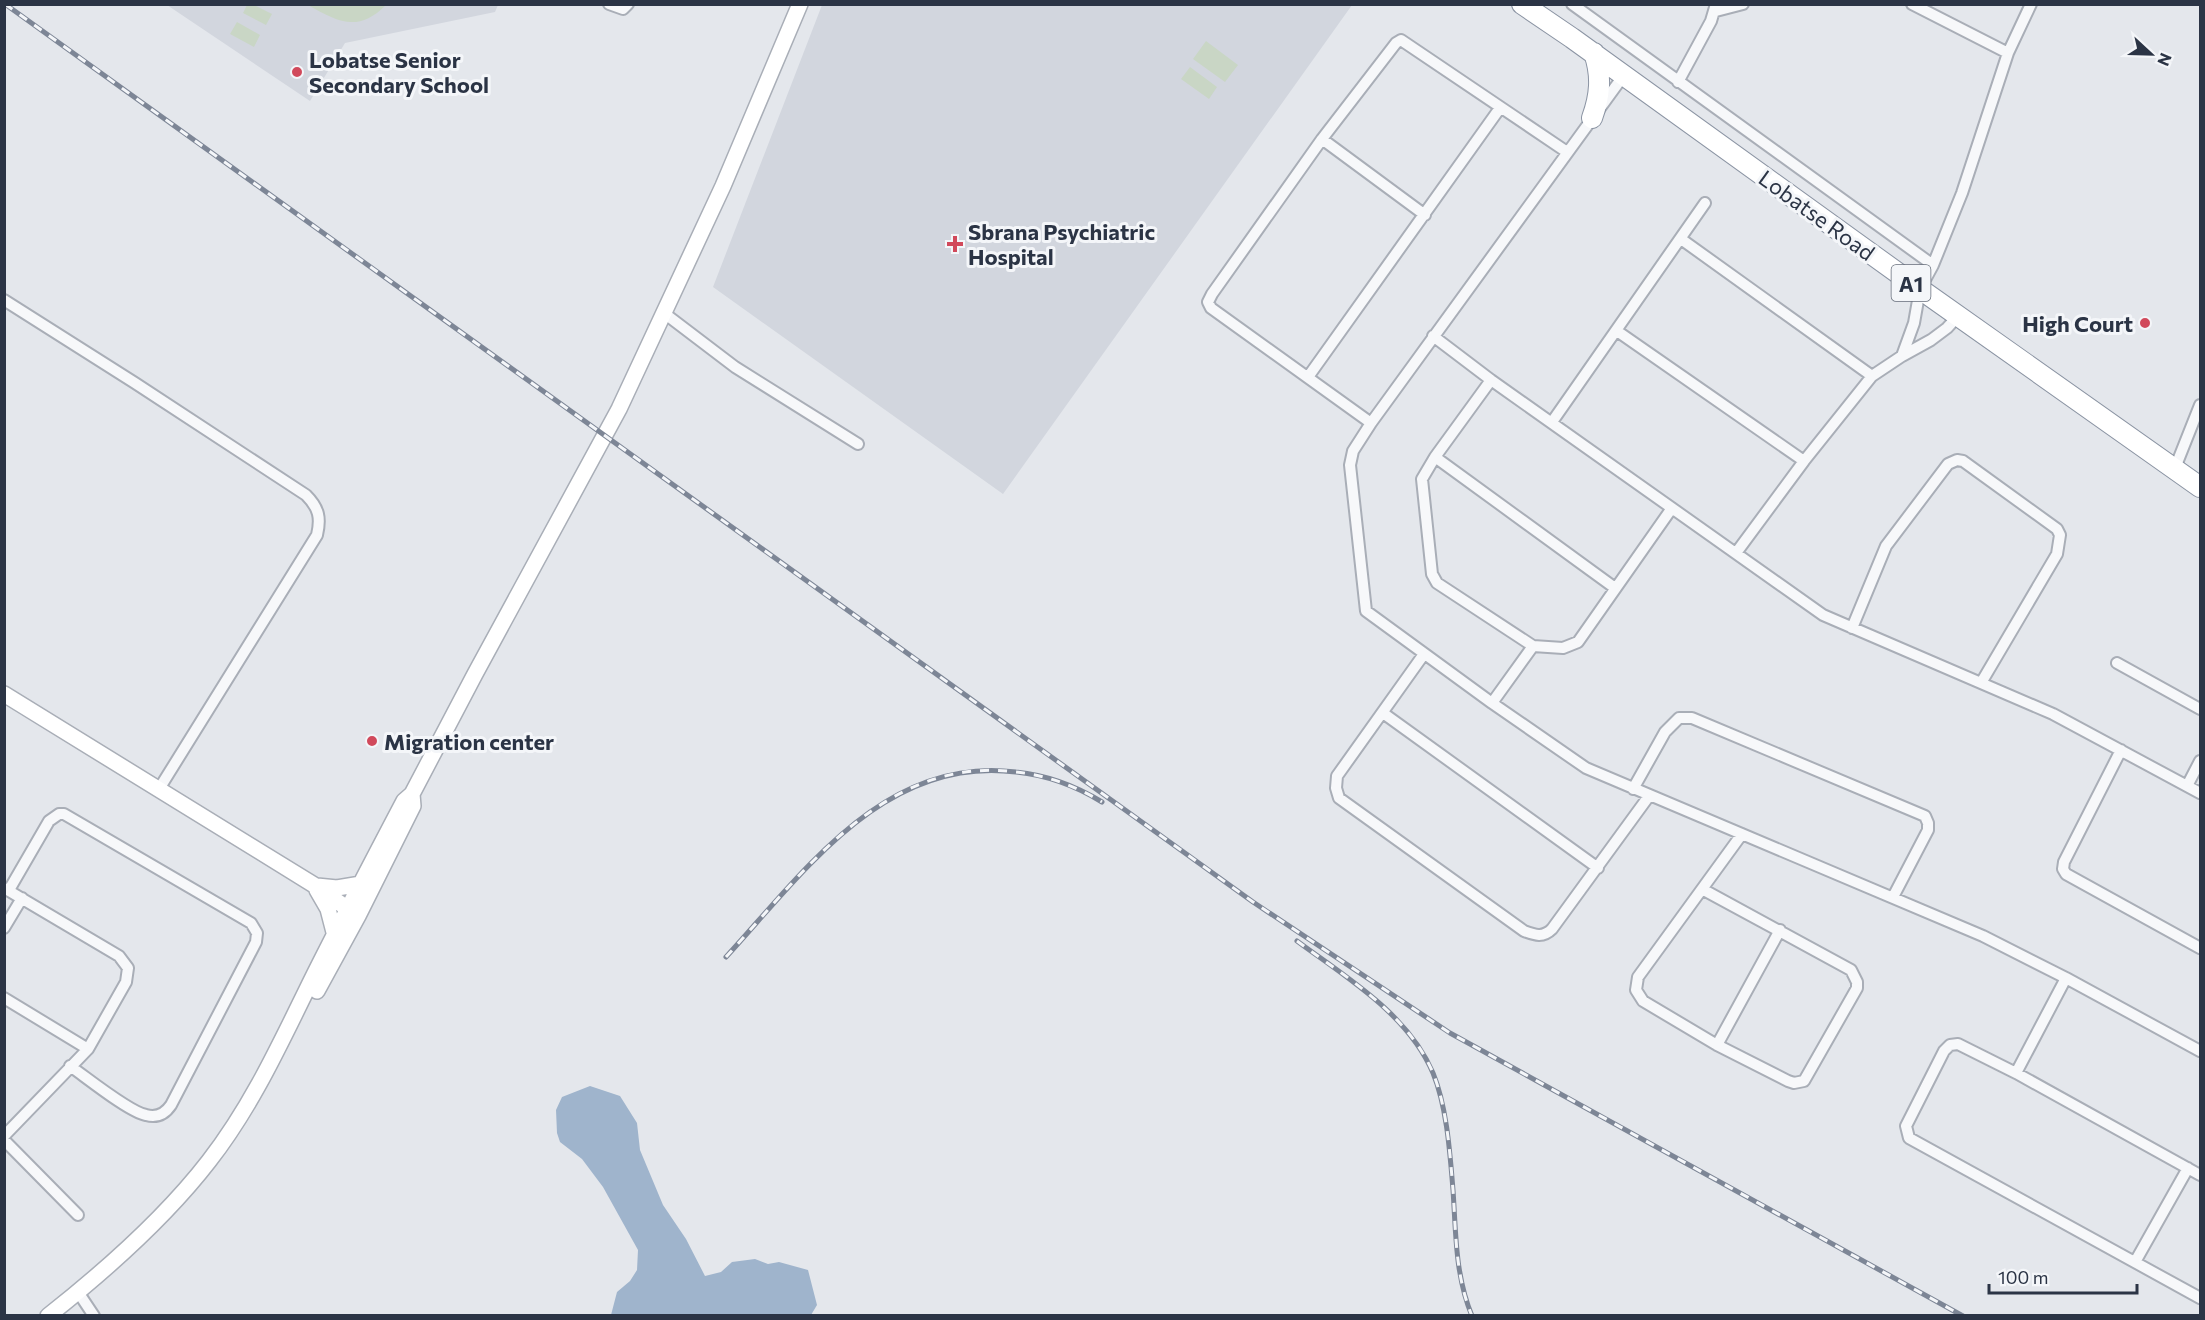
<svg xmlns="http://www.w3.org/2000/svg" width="2205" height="1320" font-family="Commissioner,sans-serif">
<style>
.built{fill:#d2d6de}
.green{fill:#c9d6c5}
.water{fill:#9fb4cc}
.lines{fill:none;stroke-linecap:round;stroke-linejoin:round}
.street-casing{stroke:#a9aeb7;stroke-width:14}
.secondary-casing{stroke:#a9aeb7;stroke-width:18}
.highway-casing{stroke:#8b94a3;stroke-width:22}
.street{stroke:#f7f8fa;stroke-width:10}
.secondary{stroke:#fff;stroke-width:15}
.highway{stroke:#fff;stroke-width:20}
.rail-casing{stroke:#7d8696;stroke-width:5}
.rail{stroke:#f4f6f9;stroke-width:3;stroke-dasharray:9;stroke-linecap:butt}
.poi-dot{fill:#d1495b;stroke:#f4f6f9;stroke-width:2}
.labels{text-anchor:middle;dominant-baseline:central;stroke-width:6;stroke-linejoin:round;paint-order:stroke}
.shield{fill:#f4f6f9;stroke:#676e7b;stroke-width:1.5}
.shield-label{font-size:21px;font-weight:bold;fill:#2b3445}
.poi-label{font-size:22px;font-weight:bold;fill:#2b3445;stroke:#f4f6f9;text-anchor:start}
.street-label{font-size:22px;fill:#2b3445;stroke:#f4f6f9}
</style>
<rect width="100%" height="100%" fill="#e4e7ec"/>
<path class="built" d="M167,5h331l-3,7 -150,31 -35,58z
M822,5h530l-349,489 -290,-207z"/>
<path class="green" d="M252,4l20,10 -6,11 -23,-12 4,-8z
M308,5h78c-28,28 -48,17 -78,0z
M237,22l23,13 -6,12 -24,-13z
M1206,41l32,24 -13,17 -32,-23z
M1190,67l27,20 -8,12 -28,-20z"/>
<path class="water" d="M590,1086l30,10 17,27 3,27 23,55 23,34 19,37 16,-4 11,-10 23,-3 13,5 11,-2 29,8 9,35 -6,10h-200l6,-23 13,-11 7,-11 1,-20 -35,-63 -21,-28 -22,-17 -3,-9 -1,-23 6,-13z"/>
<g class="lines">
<g class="street-casing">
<path id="street" d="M609,4l14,5 5,-5
M1572,4l361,261
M1912,4l96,49
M1716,11l27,-7
M1624,75l-253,348 -18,28 -3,14 16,146 126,92 94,65 397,168 83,42 134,73
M1678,82l33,-61 5,-17
M1322,139l103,76
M1681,239l191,137
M4,300l131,83 171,112c13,13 15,23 11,40l-158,254
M664,313l71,54 123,77
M1617,331l187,130
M1433,336l58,44 332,235 230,99 147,79
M1902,356l12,-33 6,-34 13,-24 29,-72 46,-140 23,-49
M1308,377l192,-269
M1491,380l-56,77 -13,22 10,95 5,9 96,63 30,2 15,-6 94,-134
M1552,422l153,-219
M1371,423l-160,-115 -3,-6 4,-8 110,-155 74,-96 5,-3 166,112
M1435,457l180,131
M2175,468l25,-63
M1736,553l68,-92 68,-85 30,-20 29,-16 16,-12 11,-12
M1852,628l34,-82 62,-82 9,-4 6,1 94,68 3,6 -3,19 -76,129
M1424,654l-87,122 -1,12 3,10 185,133c11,4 19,7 28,-2l97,-133
M2117,663l83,46
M1492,703l41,-57
M1383,713l215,155
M2121,750l-57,112 -1,7 3,5 134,74
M2187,786l13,-25
M1633,789l32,-57 14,-14h13l233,98 3,7v7l-35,67
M4,888l115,68 9,12 -2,14 -38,67 -84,87
M1702,889l149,81 6,12v6l-53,93 -10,2 -6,-2 -71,-36 -74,-44 -7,-11 2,-13 104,-143
M9,890l40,-69 10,-7h5l187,109 6,10 -1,9 -85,163c-6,9 -14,13 -25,10 -17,-3 -60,-38 -76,-49
M4,928l18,-30
M4,998l84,51
M1717,1045l63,-115
M2016,1073l50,-95
M4,1140l74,75
M2200,1175l-184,-102 -58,-29 -8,1 -6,6 -38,75 3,12 291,160
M2135,1262l53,-94
M78,1292l16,24"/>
</g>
<g class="secondary-casing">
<path id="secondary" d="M4,694l310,191 44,31
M317,886l20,2 24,-4
M317,890l11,19 7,27
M317,991l41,-75 55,-110 -1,-12
M48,1316c57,-45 117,-98 161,-155 43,-55 72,-119 103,-182 30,-60 61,-119 92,-178l8,-7 63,-120 144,-265 104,-223 77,-182"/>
</g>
<g class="highway-casing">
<path id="highway" d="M1522,4l50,34 348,251 280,198
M1592,118c8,-22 10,-42 2,-65"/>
</g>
<use href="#street" class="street"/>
<use href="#secondary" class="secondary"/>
<use href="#highway" class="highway"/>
<g class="rail-casing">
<path id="rail" d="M5,4l1248,898 197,131 513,283
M1297,941c50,37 111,73 136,132 14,34 17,81 20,117 3,43 2,85 19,126
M726,957c78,-85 159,-202 290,-185 30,3 60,14 86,30"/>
</g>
<use href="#rail" class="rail"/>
</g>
<g class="poi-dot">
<circle cx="297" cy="72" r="6"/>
<path d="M952 235h6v6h6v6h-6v6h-6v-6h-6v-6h6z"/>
<circle cx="2145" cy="323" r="6"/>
<circle cx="372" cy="741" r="6"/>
</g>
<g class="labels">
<rect class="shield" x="1891.5" y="265" width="39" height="36" rx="4.5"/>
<g class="shield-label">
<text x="1911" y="283">A1</text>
</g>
<g class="poi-label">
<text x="309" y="59">Lobatse Senior<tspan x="309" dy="25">Secondary School</tspan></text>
<text x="968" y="231">Sbrana Psychiatric<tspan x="968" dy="25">Hospital</tspan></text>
<text x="2133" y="323" text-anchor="end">High Court</text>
<text x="384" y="741">Migration center</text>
</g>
<g class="street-label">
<text transform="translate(1817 215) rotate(36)">Lobatse Road</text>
</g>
</g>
<rect width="2205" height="1320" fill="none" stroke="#2b3445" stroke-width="12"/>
<g transform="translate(2151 54) rotate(112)" stroke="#f4f6f9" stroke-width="4.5" paint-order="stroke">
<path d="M0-4.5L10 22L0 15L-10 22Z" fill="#2b3445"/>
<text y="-9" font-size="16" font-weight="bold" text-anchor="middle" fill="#2b3445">N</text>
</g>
<path d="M1989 1284v9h148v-9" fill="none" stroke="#2b3445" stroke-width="3"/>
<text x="1998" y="1284" font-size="18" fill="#2b3445" stroke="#f4f6f9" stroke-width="4.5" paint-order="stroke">100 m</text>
</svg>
